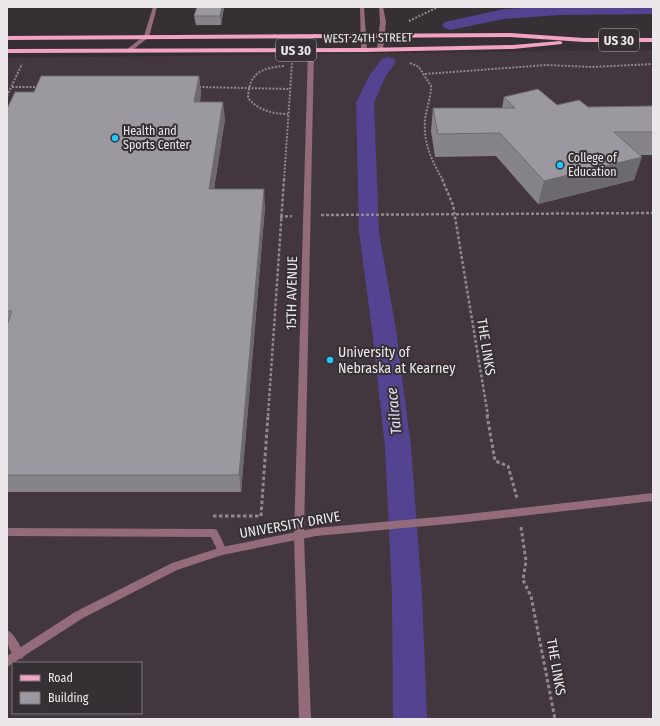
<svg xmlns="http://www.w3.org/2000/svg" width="660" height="726" font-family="'Fira Sans Condensed',sans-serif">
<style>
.built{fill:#42373f;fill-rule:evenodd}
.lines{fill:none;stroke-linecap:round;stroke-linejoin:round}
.canal{fill:#544390;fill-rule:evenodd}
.path-far2{stroke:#8e898c;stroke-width:2;stroke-dasharray:2 1.5;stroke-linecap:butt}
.path-far1{stroke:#8e898c;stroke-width:2.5;stroke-dasharray:3 2;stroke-linecap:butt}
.path{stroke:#8e898c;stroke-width:3;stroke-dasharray:3.5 2.5;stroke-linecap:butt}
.service{fill:#936b7a;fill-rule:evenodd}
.minor{fill:#936b7a;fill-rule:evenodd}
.tertiary{fill:#936b7a;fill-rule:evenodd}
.primary{fill:#f5a3c2;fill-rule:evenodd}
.wall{fill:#868389}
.shaded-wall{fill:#6d6a6f}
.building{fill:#9c989f;stroke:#6d6a6f}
.poi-dot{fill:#20c9fd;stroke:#363034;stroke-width:1.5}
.labels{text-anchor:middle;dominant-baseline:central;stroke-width:4;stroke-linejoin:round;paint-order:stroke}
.far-street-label{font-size:12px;fill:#ebe7ea;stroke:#363034}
.far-poi-label{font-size:12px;fill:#ebe7ea;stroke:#363034;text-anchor:start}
.shield{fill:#363034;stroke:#b5b0b3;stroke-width:1}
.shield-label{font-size:13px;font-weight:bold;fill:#ebe7ea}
.street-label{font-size:14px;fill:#ebe7ea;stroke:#363034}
.poi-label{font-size:14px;fill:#ebe7ea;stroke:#363034;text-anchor:start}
.water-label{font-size:15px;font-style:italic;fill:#e4e1f8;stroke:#363034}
</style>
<rect width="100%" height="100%" fill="#363034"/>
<path class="built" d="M653,50v669h-646v-661zM13,663h128v50h-128z"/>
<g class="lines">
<path class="canal" d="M550,7h103v7l-94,1 -55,4 -54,11 -5,-2 -3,-3 3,-3 59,-13z
M388,57l6,2 2,3 -11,15 -11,26 5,129 17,98 15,117 11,147 5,125h-34l-1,-125 -7,-147 -13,-117 -13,-98 -3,-129 13,-27 13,-17z"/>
<path class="path-far2" d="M409,21l29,-14
M410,63l9,4 12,19c0,12 -5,23 -6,34 -2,22 7,42 18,60
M284,66c-23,2 -35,7 -36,32 10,12 24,16 40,16
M425,74l122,-9 45,2 61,-3
M12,87h28
M199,87l91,2
M7,96l15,-32
M284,180l8,-117"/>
<path class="path-far1" d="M442,179l11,26 35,211
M321,215l332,-2
M280,217l12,-1
M268,416l16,-237"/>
<path class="path" d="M487,415l8,46 13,5 9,32
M213,516h48l7,-101
M521,527l5,34 -3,19 8,16 24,123"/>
<path class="service" d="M311,48l3,2 -10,486 7,183h-12l-5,-183 14,-486z
M7,528l207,1 3,1 10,21 -2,3 -3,1 -3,-1 -8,-17 -204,-1z
M7,630c7,3 14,17 17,24l-1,4 -4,1c-11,-4 -12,-19 -12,-29z"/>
<path class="minor" d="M153,7h4l-8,30 -19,15h-4v-2l18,-14z"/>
<path class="tertiary" d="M360,7h4l3,43 -3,2 -3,-2z
M379,7h4l3,15 -3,27 -3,2 -3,-2 3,-27z
M653,493v8l-194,22 -143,13 -94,19 -45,15 -94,48 -76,49v-11l68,-44 97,-49 50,-16 94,-19 143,-13z"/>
<path class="primary" d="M510,33l74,5h69v4h-69l-74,-5 -503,3v-4z
M560,41l2,1v2l-49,5 -149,3 -357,1v-4l357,-1 149,-3z"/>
</g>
<path class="wall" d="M197,7h27l-3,18h-25l-2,-9z
M199,76l2,17 -1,9 25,17 -11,70 51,18 -24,285h-234v-383l27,-17z
M504,97l53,8 31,2 65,-1v49h-13l-6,25 -96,24 -42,-48 -61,1 -4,-26 2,-23h69z"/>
<path class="shaded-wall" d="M222,7h2l-3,18 -1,-9z
M199,76l2,17 -5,26 -2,-17z
M223,102l2,17 -14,88 -2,-18z
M642,157l-8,23 -96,24 6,-23z
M264,189l1,18 -24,285 -2,-17z"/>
<path class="building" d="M197,7h25l-2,9h-26z
M41,76h158l-5,26h29l-14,87h55l-25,286h-232v-150l5,-14h-5v-202l8,-17h19z
M538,89l19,16 22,-5 9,7 65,-1v26h-39l28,25 -98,24 -44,-48 -62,1 -5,-26h82l-11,-11z"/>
<g class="poi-dot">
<circle cx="115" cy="138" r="4"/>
<circle cx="560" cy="165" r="4"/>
<circle cx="330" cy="360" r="4"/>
</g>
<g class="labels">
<g class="far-street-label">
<text transform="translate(368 38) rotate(-1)">WEST 24TH STREET</text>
</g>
<g class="far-poi-label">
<text x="123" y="131">Health and<tspan x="123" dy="14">Sports Center</tspan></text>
<text x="568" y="158">College of<tspan x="568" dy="14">Education</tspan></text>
</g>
<g class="shield">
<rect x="599" y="29" width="40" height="22" rx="3"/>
<rect x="276" y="39" width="40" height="22" rx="3"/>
</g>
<g class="shield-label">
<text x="619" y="40">US 30</text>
<text x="296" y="50">US 30</text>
</g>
<g class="street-label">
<text transform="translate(292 293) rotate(-89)">15TH AVENUE</text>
<text transform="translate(486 347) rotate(81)">THE LINKS</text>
<text transform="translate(290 525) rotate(-10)">UNIVERSITY DRIVE</text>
<text transform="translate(556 667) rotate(80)">THE LINKS</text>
</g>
<g class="poi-label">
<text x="338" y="352">University of<tspan x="338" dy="16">Nebraska at Kearney</tspan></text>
</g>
<g class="water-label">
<text transform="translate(394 411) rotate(-96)">Tailrace</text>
</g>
</g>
<rect width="660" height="726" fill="none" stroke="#ebe7ea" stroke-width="16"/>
<rect x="12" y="662" width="130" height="52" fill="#363034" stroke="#7e797d"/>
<rect x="20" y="675" width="20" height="6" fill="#f5a3c2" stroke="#7e797d"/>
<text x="48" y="682" font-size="12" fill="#ebe7ea">Road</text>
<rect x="20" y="692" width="20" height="12" fill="#9c989f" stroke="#7e797d"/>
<text x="48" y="702" font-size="12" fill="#ebe7ea">Building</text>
</svg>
